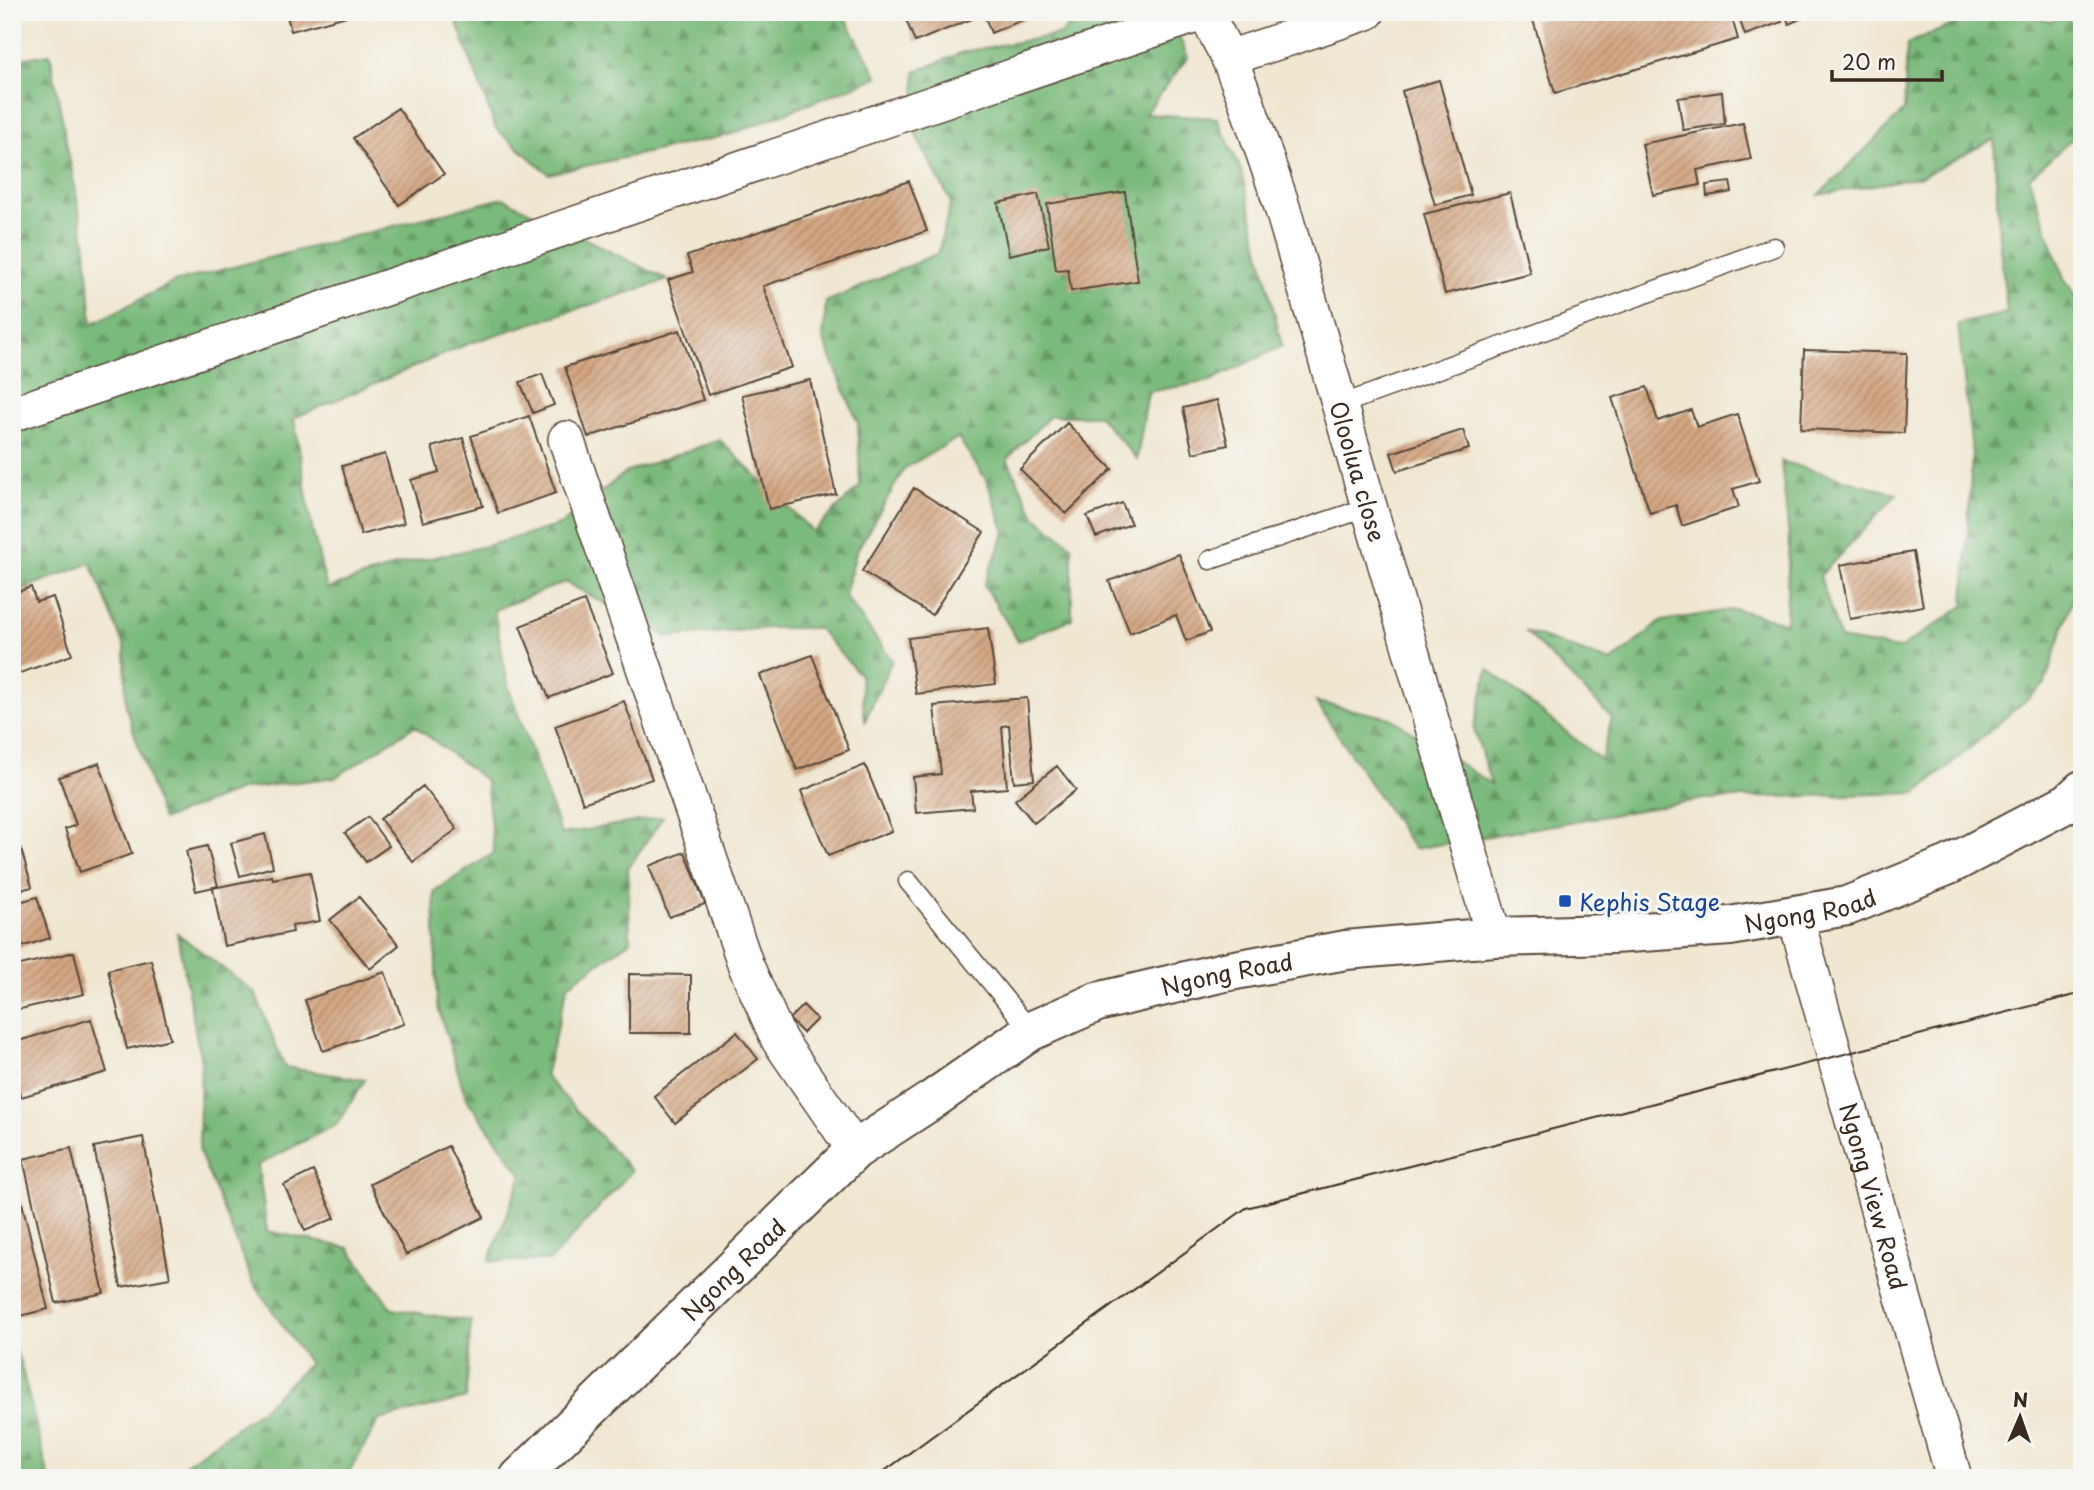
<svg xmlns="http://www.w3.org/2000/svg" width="2094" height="1490" font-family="'Playpen Sans',sans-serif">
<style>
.forest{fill:url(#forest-firs);stroke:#5a724c;stroke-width:2}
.building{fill:url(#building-hatch)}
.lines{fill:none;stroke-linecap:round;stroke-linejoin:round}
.lane-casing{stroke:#564639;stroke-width:21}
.street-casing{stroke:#564639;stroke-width:38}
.secondary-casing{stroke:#564639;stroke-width:42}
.lane{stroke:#fff;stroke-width:18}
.street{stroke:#fff;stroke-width:35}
.secondary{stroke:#fff;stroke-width:38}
.tram{stroke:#3b2a1e;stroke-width:2}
.transit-dot{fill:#1a4fb4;stroke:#f6f6f2;stroke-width:2.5}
.labels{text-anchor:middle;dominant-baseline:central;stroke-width:6;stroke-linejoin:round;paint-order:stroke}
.street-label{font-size:23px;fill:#3b2a1e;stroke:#f6f6f2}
.transit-label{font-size:23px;fill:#164399;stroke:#f6f6f2;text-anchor:start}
</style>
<defs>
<pattern id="forest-firs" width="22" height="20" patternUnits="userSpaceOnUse" patternTransform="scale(1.75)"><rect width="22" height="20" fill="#7aba7b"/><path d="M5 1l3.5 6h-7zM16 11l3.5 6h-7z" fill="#659764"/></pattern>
<pattern id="building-hatch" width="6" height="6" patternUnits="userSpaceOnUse" patternTransform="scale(1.75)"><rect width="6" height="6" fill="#d4a784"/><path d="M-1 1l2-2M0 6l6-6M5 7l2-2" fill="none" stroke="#ad886b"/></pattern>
</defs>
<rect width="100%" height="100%" fill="#f6f6f2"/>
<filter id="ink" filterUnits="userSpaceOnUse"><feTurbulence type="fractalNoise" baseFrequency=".0143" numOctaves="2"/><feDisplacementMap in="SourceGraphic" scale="14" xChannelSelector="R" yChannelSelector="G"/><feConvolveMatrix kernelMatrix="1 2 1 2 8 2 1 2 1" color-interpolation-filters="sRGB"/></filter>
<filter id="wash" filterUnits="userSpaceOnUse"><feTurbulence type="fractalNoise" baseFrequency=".00686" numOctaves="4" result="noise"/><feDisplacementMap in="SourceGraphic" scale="28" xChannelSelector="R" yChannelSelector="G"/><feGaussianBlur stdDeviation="1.57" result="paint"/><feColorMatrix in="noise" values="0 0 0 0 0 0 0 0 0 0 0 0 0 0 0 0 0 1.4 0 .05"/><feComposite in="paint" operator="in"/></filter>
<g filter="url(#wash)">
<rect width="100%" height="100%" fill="#f0e7d1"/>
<path class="forest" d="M453,12h389l36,65 -149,58 -180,39 -53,-45z
M1077,12h91l20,45 -43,57 72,4 24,52 41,176 -72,35 -62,11 -11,67 -38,-43h-49l-43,43 28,57 37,30v73l-54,22 -34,-56 21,-53 -18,-51 -29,-43 -53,30 -49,84 -11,44 47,64 -27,61 -5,-46 -42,-47h-51l-99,9 -103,-55 -71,28 14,76 53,148 102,-17 -35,51 2,73 -62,44 -23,91 87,95 -82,90h-61l33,-86 -56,-77 -29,-94 -3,-113 60,-38 -8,-72 -71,-55 -79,51 -93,12 -81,31 -36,-113 -1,-58 -34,-86 -79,30v-533l38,-6 36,194 6,76 82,-42 329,-84 165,82 -198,63 -176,75 18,110 15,61 71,-24 84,-18 78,-22 66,-53 94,-32 93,92 47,-46 -2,-63 -35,-85 3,-36 112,-49 13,-51 -35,-66 -1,-64 48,-20 99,-18z
M1983,12h32l36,10 16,-10h15v118l-53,48 35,101 18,26v265l-37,114 -128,109 -213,6 -290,50 -98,-147 75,16 100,66 -17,-55 14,-60 113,91 11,-42 -87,-87 86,31 51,-41 74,-12 50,14 3,-85 -8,-77 116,33 -77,82 20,63 59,10 65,-43 8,-154 -14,-128 49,-11 -8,-76 -5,-98 -71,37 -104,19 85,-84 3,-67z
M177,933l78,60 30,74 80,13 -28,44 -79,41 9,66 82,17 43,61 79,12 -5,77 -87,22 -33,58h-179l96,-70 46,-44 -56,-82 -54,-131 2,-90z
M12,1344l8,17 29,117h-36z"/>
<g id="blocks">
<path class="building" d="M286,12h72v1l-67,18z
M903,12h125l2,5 -39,16 -7,-19 -69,28z
M1560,12h170l8,27 -183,54 -22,-73z
M1737,12h41l4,10 -37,13z
M1784,12h31l-26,12z
M1439,80l32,115 -36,10 -33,-114z
M1722,92l3,32 -42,6 -5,-32z
M398,108l46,66 -45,31 -46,-67z
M1743,123l8,36 -54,11 3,15 -47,10 -11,-51z
M2082,162v20l-10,-12z
M909,181l18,50 -164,55 29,81 -84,28 -40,-115 25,-8 -6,-16z
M1730,182l2,10 -25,4 -1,-11z
M1125,192l13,89 -67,10 -3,-22 -12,1 -9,-66z
M1510,193l20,80 -85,21 -21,-80z
M1038,194l11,52 -40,9 -11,-52z
M680,330l23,70 -115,37 -23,-70z
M1804,350l103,3 -3,80 -103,-4z
M542,374l12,31 -21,8 -13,-31z
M810,380l26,114 -67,15 -27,-114z
M1647,387l11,34 33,-11 6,17 40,-13 22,67 -26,8 6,18 -57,19 -6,-21 -26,8 -38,-115z
M1217,400l11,45 -35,8 -10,-45z
M529,416l27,77 -58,20 -27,-77z
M1067,423l45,46 -46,45 -46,-45z
M1463,430l6,19 -72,22 -6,-18z
M463,438l20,68 -60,16 -12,-42 28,-8 -7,-25z
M385,454l19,69 -43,12 -19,-69z
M914,488l70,44 -52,83 -70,-44z
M1122,503l9,21 -35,13 -9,-21z
M1913,552l10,54 -73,13 -10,-54z
M1179,554l31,78 -24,9 -10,-26 -46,18 -21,-52z
M31,587l5,15 17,-5 19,58 -58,20 -2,-81z
M584,601l29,72 -64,25 -29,-72z
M988,628l8,56 -80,10 -8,-56z
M812,655l37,95 -52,20 -37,-95z
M1027,698l7,82 -20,2 -5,-57 -7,1 5,62 -36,3 2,17 -57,5 -3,-36 28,-3 -7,-68z
M624,701l28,78 -69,24 -28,-77z
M99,763l33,91 -52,18 -15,-43 11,-4 -17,-48z
M865,765l27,66 -64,25 -27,-65z
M1057,766l19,24 -42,33 -19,-23z
M423,786l34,43 -44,33 -33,-43z
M368,817l21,29 -23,16 -21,-29z
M265,834l8,33 -33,9 -9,-33z
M207,846l11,40 -22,5 -10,-40z
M21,849l11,38 -20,5v-40z
M685,852l20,52 -36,13 -20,-51z
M310,872l10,49 -28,5 1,6 -69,14 -11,-58 59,-12 1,3z
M37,897l13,41 -38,12v-46z
M359,897l40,48 -29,24 -40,-49z
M74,952l10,42 -72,17v-44z
M151,960l19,79 -43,10 -19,-79z
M385,972l19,52 -81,27 -18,-51z
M629,974l62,1v58h-62z
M803,1005l14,14 -14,14 -14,-14z
M91,1019l16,53 -86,25 -9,-28v-26z
M737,1032l21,27 -83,64 -21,-27z
M143,1137l27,141 -49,9 -27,-140z
M448,1146l36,71 -78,38 -36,-71z
M71,1148l33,145 -48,10 -33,-144z
M313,1171l22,47 -30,13 -21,-46z
M21,1199l27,110 -36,9v-117z"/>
</g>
</g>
<g filter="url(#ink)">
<use href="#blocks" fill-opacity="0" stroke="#564639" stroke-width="2"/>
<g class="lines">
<g class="lane-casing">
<path id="lane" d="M1340,405l434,-158
M1210,560l159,-53
M908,881l123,150"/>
</g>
<g class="street-casing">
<g id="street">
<path id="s1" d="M1205,12l24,46 16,40 35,102 214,737"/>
<path d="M1229,58l138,-46"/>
<path d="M12,414l1193,-402"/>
<path d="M566,439l180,527 33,74 76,110"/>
<path id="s2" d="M1795,915l159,563"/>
</g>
</g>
<g class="secondary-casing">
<g id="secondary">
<path id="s3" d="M519,1478l336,-328 77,-50 99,-69 66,-29 127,-30 122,-22 148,-13 119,-3 117,-8 117,-20 102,-41 120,-63 13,-12"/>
</g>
</g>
<use href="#lane" class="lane"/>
<use href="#street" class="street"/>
<use href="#secondary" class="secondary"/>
<path class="tram" d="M875,1478l371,-270 836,-215"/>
</g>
</g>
<rect class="transit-dot" x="1558" y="894" width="14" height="14" rx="3.5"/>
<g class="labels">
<g class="street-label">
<text stroke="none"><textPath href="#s1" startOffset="485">Oloolua close</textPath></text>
<text stroke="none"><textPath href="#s3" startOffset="1475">Ngong Road</textPath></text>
<text stroke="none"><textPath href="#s3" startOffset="887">Ngong Road</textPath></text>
<text stroke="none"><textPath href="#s2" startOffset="292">Ngong View Road</textPath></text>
<text stroke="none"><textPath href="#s3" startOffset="299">Ngong Road</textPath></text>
</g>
<g class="transit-label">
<text x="1579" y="901">Kephis Stage</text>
</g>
</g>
<rect width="2094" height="1490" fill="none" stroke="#f6f6f2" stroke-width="42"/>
<g transform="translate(2020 1417) rotate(2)" stroke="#f6f6f2" stroke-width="5" paint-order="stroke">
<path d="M0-5L12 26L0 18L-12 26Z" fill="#3b2a1e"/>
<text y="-10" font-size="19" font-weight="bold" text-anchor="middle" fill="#3b2a1e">N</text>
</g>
<path d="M1832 70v10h110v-10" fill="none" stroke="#3b2a1e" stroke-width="3.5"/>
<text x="1842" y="70" font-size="21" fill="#3b2a1e" stroke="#f6f6f2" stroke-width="5" paint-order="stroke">20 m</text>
</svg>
